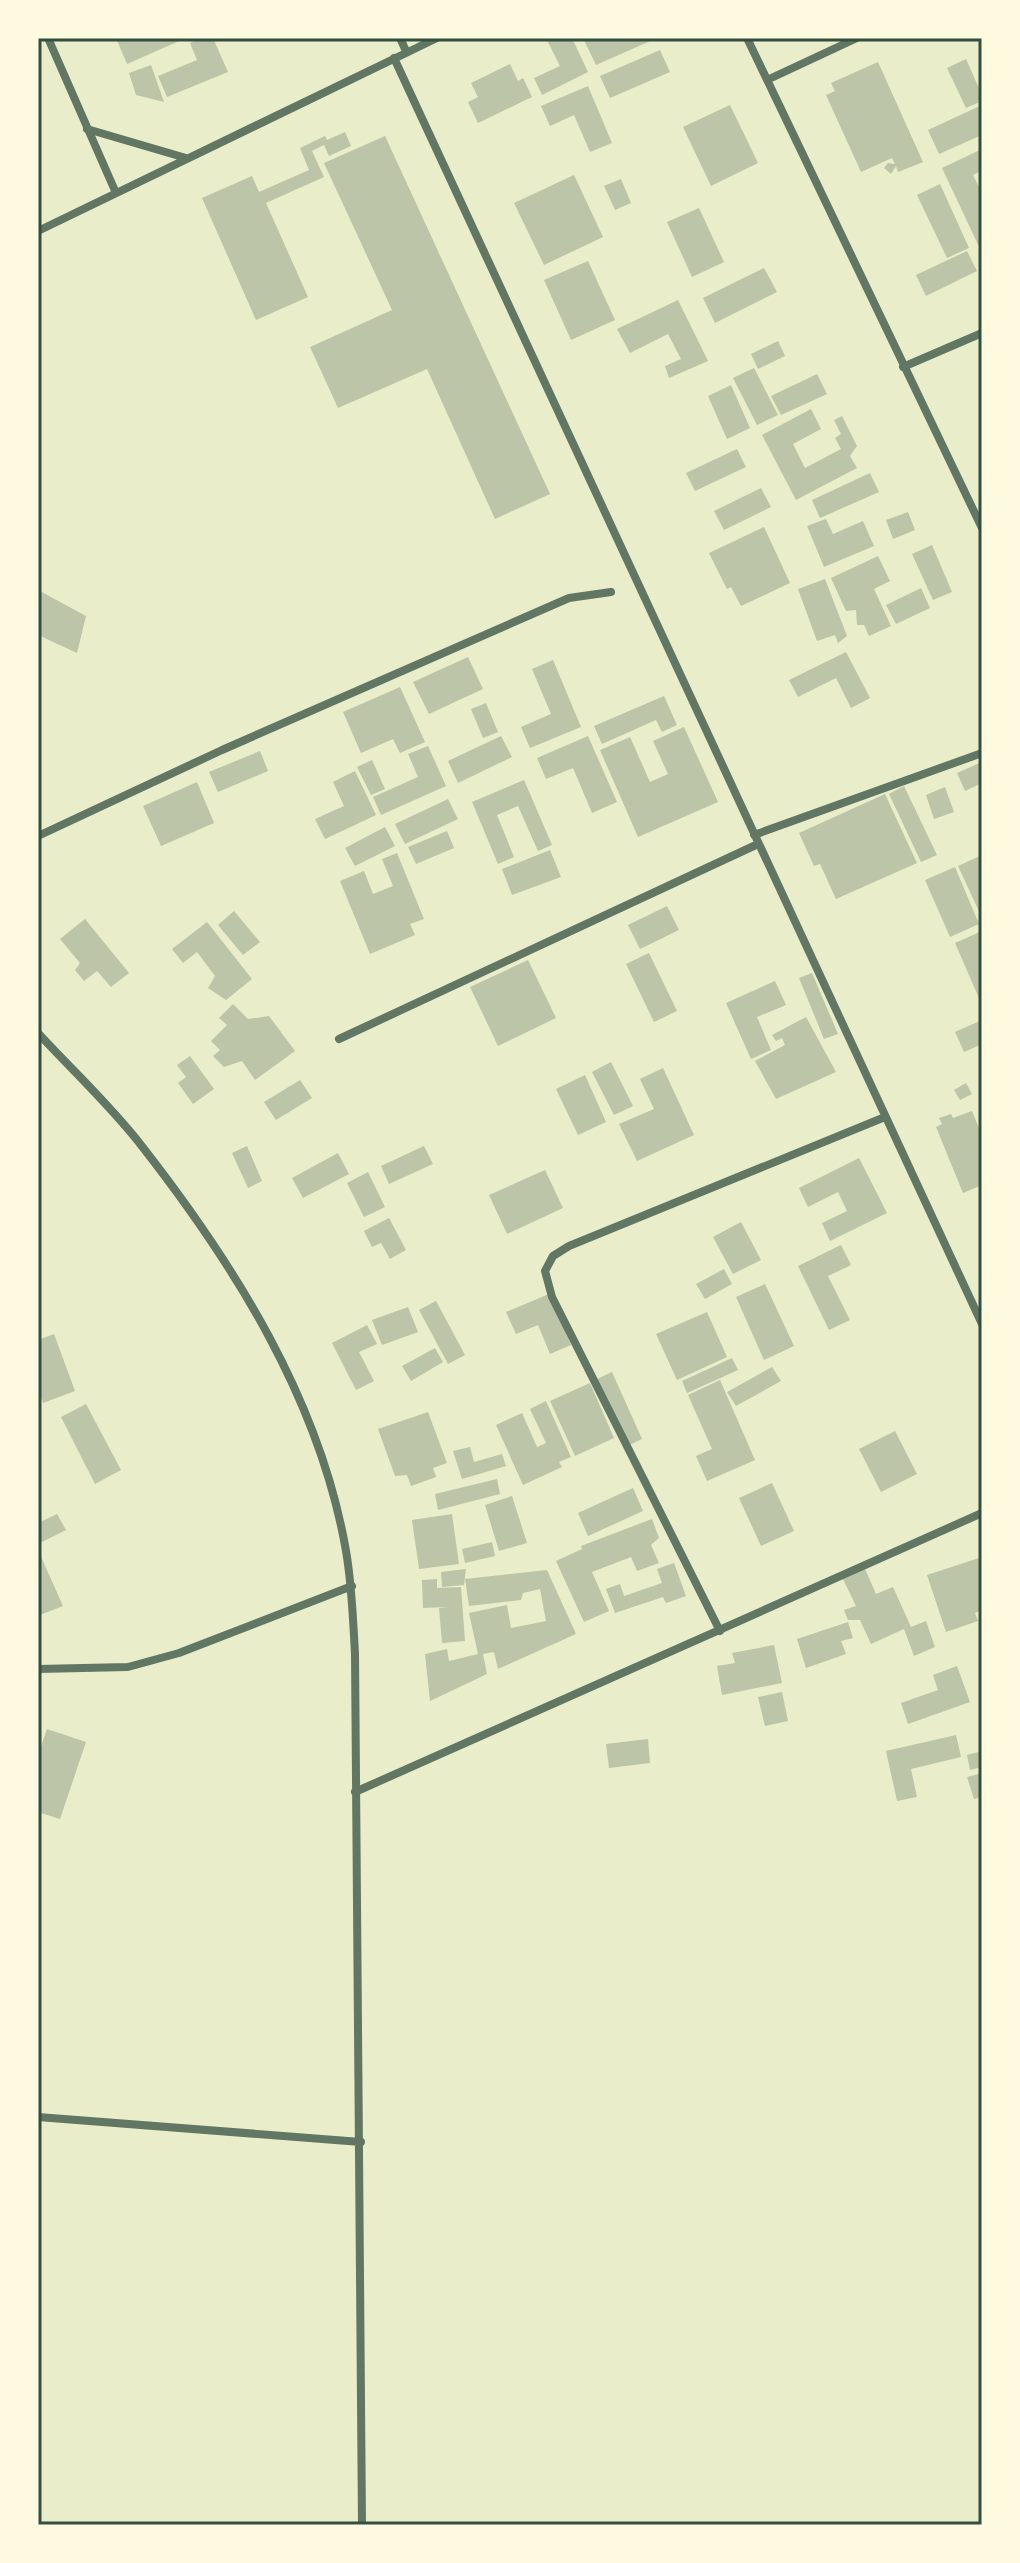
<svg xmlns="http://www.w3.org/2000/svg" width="1020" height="2563" font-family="'Work Sans',sans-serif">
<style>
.building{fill:#bcc5a7}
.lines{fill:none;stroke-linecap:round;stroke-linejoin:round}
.minor{stroke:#617663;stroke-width:8}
.neatline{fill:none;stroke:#344e41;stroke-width:3}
</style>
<rect width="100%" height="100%" fill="#e9edc9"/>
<path class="building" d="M116,38h70l-59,26z
M200,38h13l15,34 -61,25 -9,-21 39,-16 -7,-17z
M546,38h26l16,34 -46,23 -8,-17 26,-12z
M583,38h74l-61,27z
M660,50l10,22 -60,26 -10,-22z
M966,59l16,36v6l-16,7 -19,-40z
M878,62l45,100 -25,10 -2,-6 -5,8 -7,-6 4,-5 7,1 -3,-6 -31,14 -35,-77 9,-4 -4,-8z
M510,64l8,17 5,-3 9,19 -54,26 -10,-21 10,-5 -7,-14z
M151,65l13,37 -28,-7 -7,-22z
M588,86l24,57 -22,9 -16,-37 -24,11 -9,-20z
M730,105l28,58 -47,23 -28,-59z
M982,105v30l-43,19 -11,-24z
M345,132l6,14 -22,10 -5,-11 -12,6 12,26 -58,26 42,94 -52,23 -54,-122 50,-22 7,16 50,-22 -9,-22 25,-12 2,4z
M385,136l165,358 -55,25 -68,-150 -89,39 -28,-61 82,-37 -68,-147z
M982,149v22l-9,4 9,18v60l-40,-85z
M574,175l29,62 -59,28 -30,-62z
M621,179l10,24 -16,7 -11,-24z
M940,184l29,64 -22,10 -30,-63z
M699,208l25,54 -32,15 -25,-55z
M967,251l10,20 -51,25 -10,-21z
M588,261l27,59 -44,20 -27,-60z
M764,268l13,24 -62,31 -12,-25z
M678,300l30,61 -39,17 -4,-12 16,-7 -13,-25 -38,19 -13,-24z
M778,341l7,15 -27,13 -7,-15z
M754,368l24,47 -21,10 -24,-47z
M817,374l10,20 -46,21 -10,-19z
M731,385l19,43 -23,11 -19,-43z
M811,409l10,20 -28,15 12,24 36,-19 -6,-11 6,-4 -7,-14 8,-4 15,30 -7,10 7,12 -61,32 -34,-65z
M737,449l9,18 -51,24 -9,-18z
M870,473l9,19 -59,26 -8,-18z
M761,488l10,19 -47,23 -10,-19z
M908,512l7,18 -22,9 -7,-19z
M826,519l7,15 30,-13 11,25 -50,21 -17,-41z
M764,527l26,56 -49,23 -10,-19 -4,2 -18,-36z
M932,545l20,47 -19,8 -21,-46z
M878,556l12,25 -16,8 17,37 -22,10 -5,-11h-7l-1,-15 -10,1 -15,-33z
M825,579l22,57 -9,7 -3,-8 -18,6 -19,-52z
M921,588l9,20 -34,16 -10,-19z
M38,590l48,26 -9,37 -39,-18z
M846,652l24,46 -19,10 -15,-30 -38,19 -9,-17z
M468,657l15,32 -54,25 -16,-32z
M553,660l28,67 -51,21 -9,-21 30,-13 -19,-45z
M400,687l25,55 -25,11 -7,-14 -32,14 -18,-41z
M664,696l13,29 -15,7 -6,-12 -54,24 -8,-18z
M486,703l12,29 -15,6 -12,-29z
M684,727l34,75 -80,35 -38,-87 30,-13 20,45 18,-8 -15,-33z
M501,736l11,21 -54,26 -10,-22z
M588,736l29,66 -25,11 -19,-45 -27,11 -9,-21z
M428,746l18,40 -65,29 -8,-18 45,-20 -10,-23z
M260,751l8,20 -50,21 -9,-20z
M372,760l13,29 -14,6 -14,-28z
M982,762v21l-17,8 -8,-18z
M355,771l21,44 -51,24 -10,-20 29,-13 -11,-24z
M524,780l28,65 -14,6 -20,-45 -21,9 17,42 -16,7 -26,-62z
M197,782l17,41 -53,23 -18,-40z
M904,786l33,69 -16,7 -32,-68z
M945,787l9,25 -20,7 -8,-24z
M885,794l32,69 -81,36 -16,-35 -6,2 -15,-33z
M448,799l10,20 -53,25 -10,-20z
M385,827l10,19 -40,20 -10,-18z
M447,831l7,17 -38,16 -8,-17z
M550,850l11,27 -49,18 -10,-26z
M397,853l27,66 -14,5 5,11 -45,19 -30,-73 24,-10 9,23 20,-8 -11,-27z
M980,856l2,4v58l-24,-52z
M955,867l24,57 -29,13 -25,-57z
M667,906l12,24 -39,19 -12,-24z
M234,911l26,31 -17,13 -25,-30z
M85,919l44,54 -18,14 -14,-16 -13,10 -9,-11 5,-7 -20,-24z
M207,922l45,57 -26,21 -18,-12 7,-12 -18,-24 -14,11 -11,-14z
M982,931v74l-27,-62z
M649,953l28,58 -23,11 -28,-58z
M528,960l28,58 -58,28 -28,-59z
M812,973l26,61 -14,5 -25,-61z
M775,981l11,24 -29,12 14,33 -20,9 -25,-56z
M233,1004l15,15 21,-3 26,35 -40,29 -13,-19 -18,6 -11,-11 7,-6 -9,-9 16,-16 -8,-7z
M806,1017l30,55 -60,27 -21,-38 30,-16 -3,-7 -6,3 -4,-6z
M982,1020v24l-18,8 -9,-20z
M190,1056l24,33 -21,15 -15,-21 8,-6 -9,-12z
M611,1062l22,44 -19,9 -22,-43z
M663,1068l31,67 -57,26 -18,-37 35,-15 -14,-30z
M585,1075l21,47 -28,13 -22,-46z
M300,1080l12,18 -36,22 -12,-18z
M966,1083l6,11 -12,6 -6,-10z
M972,1111l10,25v49l-19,8 -27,-66 6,-3 -3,-6 12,-4 2,4z
M247,1146l15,35 -14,7 -16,-35z
M424,1146l9,18 -44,20 -8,-18z
M338,1153l11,21 -46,24 -11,-20z
M859,1158l28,55 -57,28 -8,-18 25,-12 -9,-19 -30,15 -9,-19z
M545,1170l18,38 -56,26 -18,-39z
M368,1172l17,35 -21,10 -17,-34z
M389,1218l17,32 -16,9 -9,-16 -9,4 -8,-16z
M741,1222l20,38 -28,14 -20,-37z
M841,1245l10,20 -23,11 22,44 -21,10 -31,-64z
M724,1269l8,15 -27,15 -9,-15z
M765,1284l29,62 -30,14 -28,-63z
M549,1294l22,51 -21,9 -12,-29 -22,9 -10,-22z
M436,1301l29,54 -17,9 -29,-54z
M408,1307l10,25 -36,13 -10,-25z
M707,1312l20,45 -50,23 -21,-46z
M367,1325l10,19 -18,8 15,29 -18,9 -24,-47z
M54,1334l21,57 -32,12 -5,-14v-49z
M435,1348l8,14 -32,19 -9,-15z
M732,1358l6,12 -51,23 -5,-12z
M772,1367l9,14 -45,25 -9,-14z
M612,1372l30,67 -15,7 -30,-67z
M720,1380l35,80 -48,21 -11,-25 16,-7 -24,-54z
M590,1383l24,55 -39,18 -25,-55z
M546,1401l25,56 -12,5 3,5 -39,18 -27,-60 26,-12 15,34 9,-4 -16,-34z
M86,1404l35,66 -26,14 -34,-67z
M428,1412l19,51 -14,5 3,9 -25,9 -4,-11 -12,1 -17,-47z
M895,1431l22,43 -36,18 -22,-43z
M470,1447l4,15 28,-8 4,12 -44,13 -9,-28z
M497,1479l3,15 -62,16 -3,-16z
M772,1483l22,48 -33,15 -22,-48z
M633,1488l10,23 -55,25 -10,-23z
M512,1496l15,47 -28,8 -14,-46z
M57,1514l9,16 -28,14v-21z
M452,1514l7,50 -40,5 -7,-49z
M652,1519l7,19 -8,7 8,18 -22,8 -6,-14 -39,15 17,39 -25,11 -28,-61 26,-12 -1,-3z
M492,1542l3,14 -30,7 -3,-14z
M38,1550l25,56 -23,9 -2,-5z
M982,1557v53l-7,3 3,8 -32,11 -19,-57z
M674,1563l12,33 -20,7 -3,-6 -48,16 -9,-24 14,-5 4,12 38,-13 -5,-14z
M466,1569l-2,16 -22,2 -1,-15z
M865,1569l11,25 17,-7 18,40 15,-6 9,26 -21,9 -10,-27 -33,15 -11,-24h-12l-4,-10 12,-4 -13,-27z
M547,1570l29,64 -78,35 -4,-17 -11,2 4,20 -57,27 -5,-47 22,-5 2,12 29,-7 -9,-41 38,-8 4,23 35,-7 -6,-32 -17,4 -2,7 -52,6 -4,-27z
M437,1579v9l24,-1 4,54 -23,2 -3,-35 9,-1 -25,1 -1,-28z
M848,1622l5,16 -12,3 5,13 -40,14 -9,-29z
M774,1645l8,38 -60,12 -5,-29 18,-3 -3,-10z
M957,1666l13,36 -62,22 -7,-21 37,-13 -5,-15z
M782,1692l6,29 -23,5 -7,-29z
M47,1729l39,13 -26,77 -22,-7v-57z
M956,1735l5,22 -50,12 6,28 -20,4 -11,-50z
M648,1739l2,24 -41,5 -3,-24z
M982,1751v16l-12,3 -3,-15z
M982,1773v24l-8,2 -7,-22z"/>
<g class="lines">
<path class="minor" d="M48,38l68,155
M400,38l6,13
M747,38l235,490
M394,58l588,1266
M767,80l90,-42
M87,129l99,29
M38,231l399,-193
M903,367l79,-34
M754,835l228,-82
M38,836l184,-86 347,-152 42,-6
M38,1033c34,37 72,72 103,112 93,119 179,255 205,406 6,34 7,69 9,103l7,871
M339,1039l419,-195
M720,1631l-168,-334 -7,-26 8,-15 16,-10 316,-129
M38,1669l90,-2 51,-14 173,-67
M355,1792l627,-279
M38,2117l323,25"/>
</g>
<rect width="1020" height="2563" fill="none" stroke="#fefae0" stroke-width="80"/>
<rect x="40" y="40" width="940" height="2483" class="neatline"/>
</svg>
